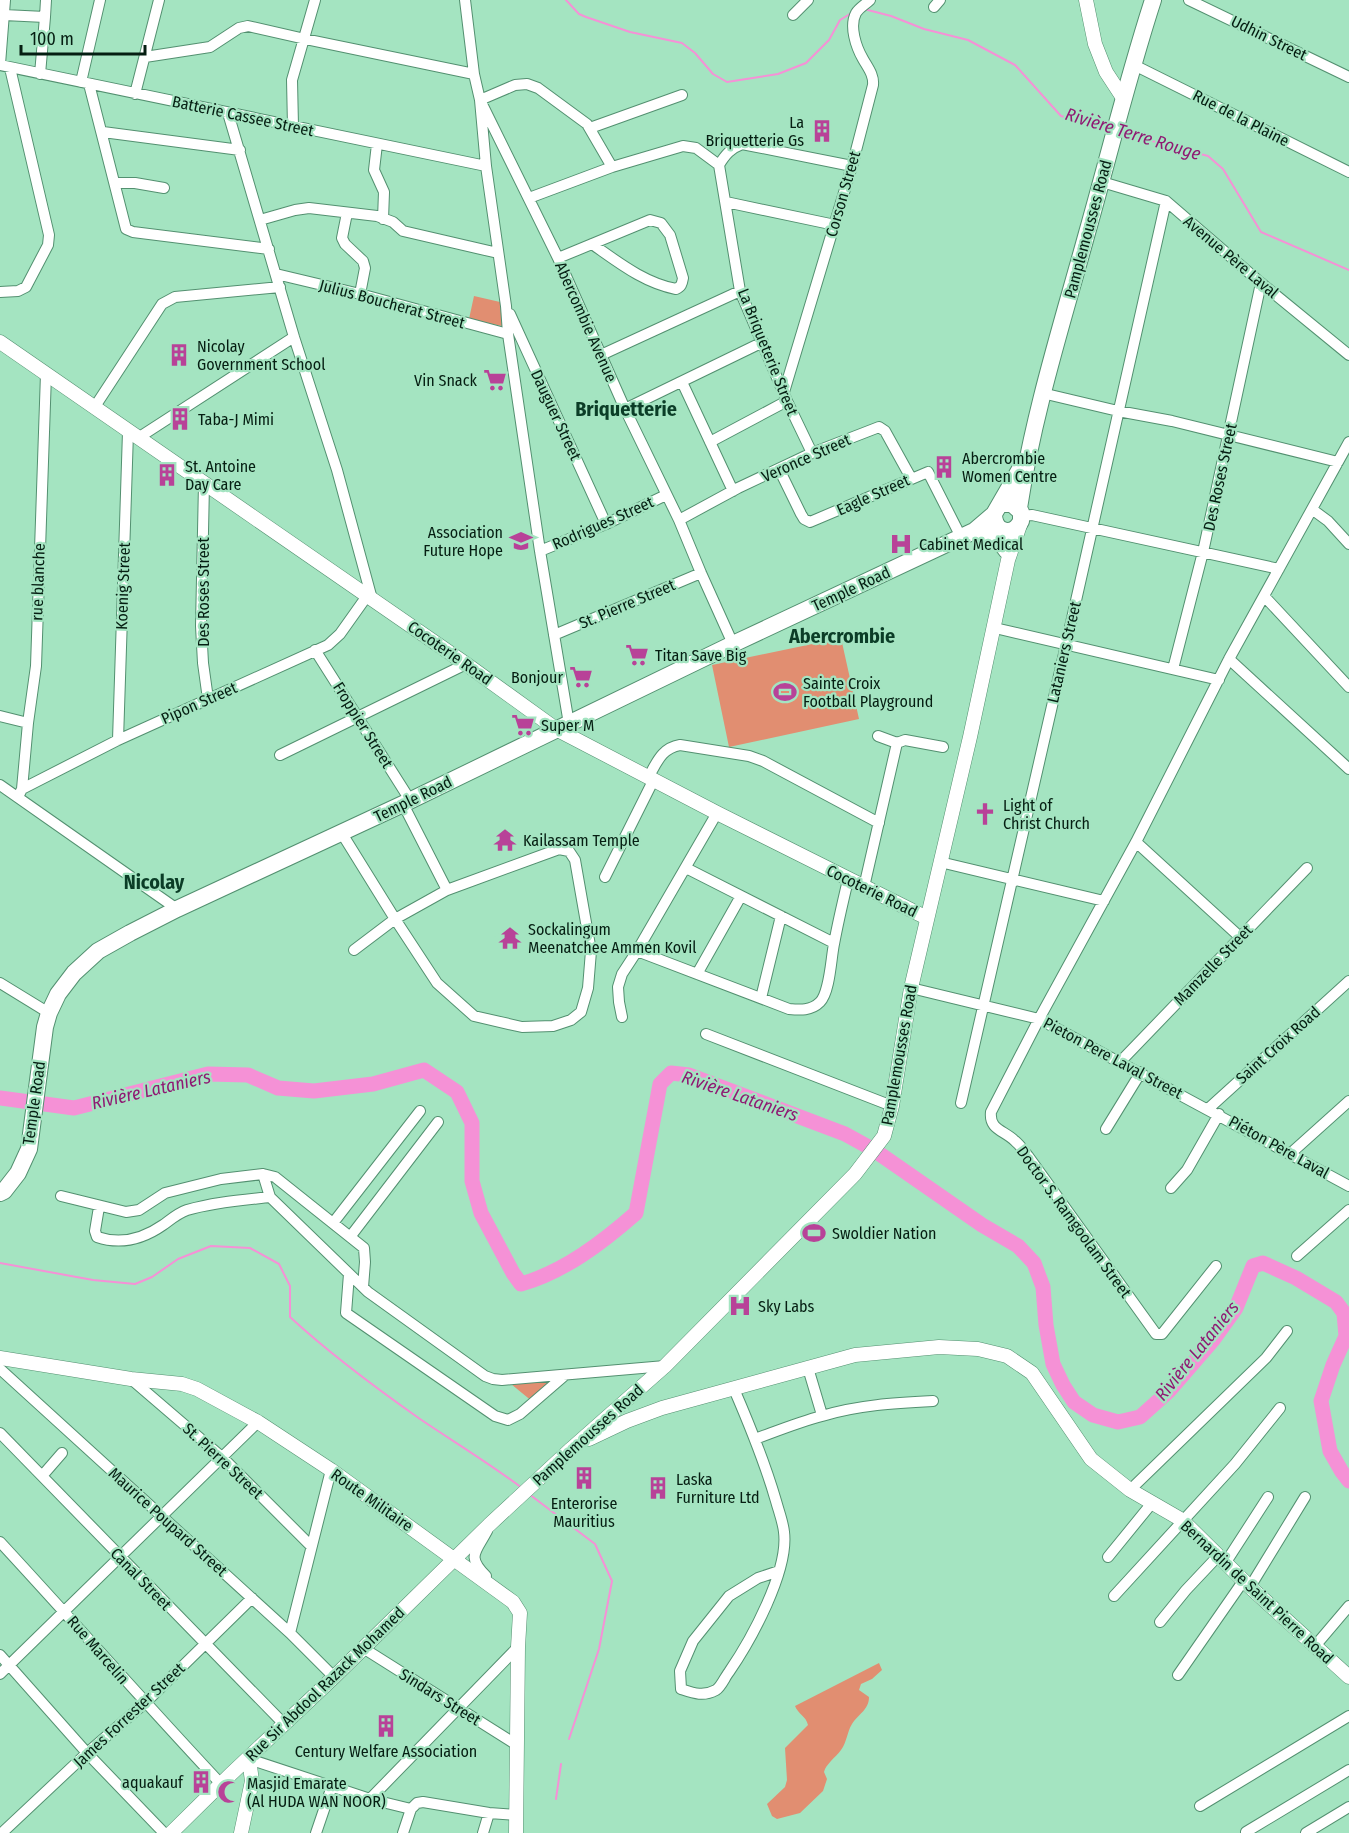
<svg xmlns="http://www.w3.org/2000/svg" width="1349" height="1833" font-family="'Fira Sans Condensed',sans-serif">
<style>
.green{fill:#e18e71}
.lines{fill:none;stroke-linecap:round;stroke-linejoin:round}
.stream{stroke:#f591d6;stroke-width:2}
.river{stroke:#f591d6;stroke-width:15}
.street-casing{stroke:#539070;stroke-width:12}
.secondary-casing{stroke:#539070;stroke-width:15}
.primary-casing{stroke:#539070;stroke-width:18}
.street{stroke:#fff;stroke-width:10}
.secondary{stroke:#fff;stroke-width:14}
.primary{stroke:#fff;stroke-width:16}
.labels{text-anchor:middle;dominant-baseline:central;stroke-width:4.5;stroke-linejoin:round;paint-order:stroke}
.street-label{font-size:16px;fill:#051e12;stroke:#a4e4c1}
.poi-label{font-size:16px;fill:#051e12;stroke:#a4e4c1;text-anchor:start}
.water-label{font-size:18px;font-style:italic;fill:#8f1a73;stroke:#a4e4c1}
.quarter-label{font-size:20px;font-weight:bold;fill:#0b3d27;stroke:#a4e4c1}
</style>
<rect width="100%" height="100%" fill="#a4e4c1"/>
<path class="green" d="M474,296l26,6 2,24 -33,-7z
M841,638l18,81 -130,28 -17,-82z
M549,1380l4,1 -20,21 -22,-18z
M879,1663l3,7 -10,9 -11,5 -2,6 10,7c0,13 -11,17 -17,27 -5,8 -5,18 -11,26 -6,8 -15,14 -17,22l3,7 -4,12 -23,22 -23,6 -5,-3 -5,-12 18,-17 2,-7 -2,-32 23,-23c-2,-9 -10,-11 -13,-19z"/>
<g class="lines">
<path class="stream" d="M566,0l13,14 7,3 44,15 52,11 13,10 18,21 14,8 51,-8 28,-11 23,-23 11,-20 13,-8
M864,9l27,7 33,13 44,11 47,25 46,51 46,14
M1122,133l86,23 15,13 38,63 88,38
M0,1263l93,17 42,4 17,-7 26,-18 33,-13 39,2 29,16 11,22v31c40,37 86,71 130,102 34,23 69,44 102,69
M529,1494l66,50 17,37 -13,68 -30,90
M556,1799l5,-35"/>
<path class="river" d="M0,1098l74,10 134,-34 40,1 30,13 36,3 59,-7 51,-14 33,22 15,31v58l9,32 32,60 8,11c43,-12 82,-42 115,-71l24,-129 11,-11 18,2 156,59 29,16 108,75 36,21 16,17 9,24 3,38 7,39 10,21 11,17 19,13 25,7 22,-5 28,-25 45,-52 23,-32 17,-42 10,-3 33,15 40,24 8,11 2,23 -13,29 -12,36 9,50 12,21 7,9"/>
<g class="street-casing">
<path id="street" d="M465,0l9,74 6,26 6,66 20,140 2,28 32,217 29,173
M1189,0l160,77
M934,7l6,-7
M4,15l41,2 1,-17
M793,15l15,-15
M145,57l65,-10 29,-19 9,-2 57,13 169,35
M0,64l5,-64
M1132,64l217,108
M0,65l486,101
M40,74l5,-57
M81,82l19,-82
M89,84l37,145 7,3 136,17
M135,94l24,-94
M228,113l66,224 43,133 35,129
M293,126l-1,-46 23,-80
M590,128l92,-33
M103,132l137,18
M377,144l-3,26 10,22 -1,27
M719,165c6,-10 12,-17 23,-21l110,22
M612,167l-25,-43 -49,-36 -11,-4 -12,1 -35,15 78,158 67,151 54,111 22,53 32,71
M1102,182l64,19 95,82 88,72
M115,183h20l29,5
M529,198l83,-31 71,-21 13,2 23,17 21,126 47,110 25,52
M726,202l109,23
M347,213l-5,25 3,6 18,17 2,7 -5,26
M260,220l35,-10 14,-2 68,8 16,6 10,9 95,22
M558,258l92,-38 11,3 9,12 13,43c-1,6 -2,9 -7,11 -32,-6 -58,-27 -84,-45
M276,274l84,20 148,40
M0,292l18,-1 8,-4 22,-42 1,-10 -39,-167
M510,314l96,210
M601,355l139,-64
M682,382l51,109
M784,392l68,-226 21,-81c1,-10 -5,-17 -10,-26 -7,-12 -14,-33 -7,-46 3,-5 10,-9 14,-13
M1042,393l76,18 54,10 166,41
M94,408l68,-104 13,-7 105,-10
M625,409l138,-67
M138,438l156,-101
M710,442l77,-41
M779,469l22,45 3,5 6,3 118,-50 33,65
M204,484l-3,142 2,37 5,36
M1313,510l15,11 21,23
M1022,516l10,-1 247,54
M679,520l59,-32 74,-35 67,-26 6,4 26,47
M540,551l66,-27 60,-29
M1264,596l85,91
M995,628l224,52
M554,635l147,-62
M315,650l95,150
M1229,659l120,110
M1173,669l30,-117 58,-269
M0,716l28,7
M878,736l19,7
M118,740l10,-308
M280,755l186,-91
M649,776c8,-14 13,-28 31,-31l69,11 14,5 116,62
M0,785l177,124
M22,789l6,-66 8,-57 10,-292
M18,797l4,-8 96,-49 210,-95 12,-11 27,-38
M403,804l44,86
M341,832l54,87 42,64 37,33 48,11 31,-1 18,-6 10,-8 7,-24 3,-37 -16,-91 -6,-9 -10,-2 -112,41 -52,29 -41,31
M1136,842l104,95
M940,862l164,39
M686,868l148,75
M605,877l49,-98
M864,887l33,-144 8,-3 38,7
M637,951l152,58c11,1 22,2 31,-7 10,-10 11,-44 14,-58 4,-22 9,-43 14,-64
M697,974l44,-78
M0,983l49,30
M911,988l128,31 310,167
M761,998l20,-82
M622,1017l-3,-15 -1,-15 4,-13 15,-23 80,-138
M706,1034l186,72
M1120,1062l187,-194
M961,1103l105,-458 100,-444
M1208,1109l141,-128
M1106,1129l35,-57
M1290,1154l59,-53
M263,1174l7,23 98,95 117,84 8,3 9,1 163,-14
M1171,1188l16,-18 32,-56
M61,1196l65,16 13,-2 26,-17 56,-14 42,-5 12,3 89,71 1,14 -2,25
M99,1207l-4,24 2,6c24,8 46,2 66,-12 7,-5 15,-12 24,-15 27,-8 56,-10 83,-13
M333,1223l87,-112
M350,1237l88,-115
M1297,1256l52,-46
M1216,1266l-54,68h-6l-128,-178c-4,-5 -8,-11 -13,-15 -11,-11 -26,-11 -24,-29l48,-93 97,-177 93,-183 120,-217
M349,1274l-3,39 149,103 13,4 12,-6 44,-38
M808,1368l14,47
M0,1369l290,264 44,44
M131,1379l92,79 88,88
M734,1389c16,37 31,74 42,112 3,11 7,21 8,31 5,39 -33,108 -55,140 -4,5 -8,15 -13,18 -13,7 -23,3 -35,-1l-1,-18 13,-30 36,-45 29,-18 21,-7
M0,1433l284,291
M755,1439c22,-8 44,-17 67,-23 36,-11 73,-13 111,-15
M42,1476l20,-23
M1130,1490l136,-132 21,-27
M0,1542c74,80 146,162 221,242
M1108,1557l44,-54
M1226,1562l42,-65
M486,1576c-20,-20 -10,-24 1,-45
M1250,1587l55,-90
M1114,1596l121,-132 45,-56
M1160,1622l26,-32 33,-35
M290,1633l41,-163
M1315,1646l34,-40
M363,1648l154,97
M0,1655l87,98 77,80
M0,1674l258,-252
M1178,1675l66,-95
M249,1759l121,40 41,10
M370,1799l148,-152
M1200,1806l149,-90
M411,1809l6,-6 6,-1 66,11 28,2
M4,1831l83,-78 58,-50 107,-105
M1246,1832l103,-62
M316,1833l16,-47
M403,1833l8,-24
M483,1833l6,-20
M1306,1833l43,-26"/>
</g>
<g class="secondary-casing">
<path id="secondary" d="M1086,0l9,44 11,28 17,26
M0,342l466,322 90,65 161,84 210,105
M0,1358l131,21 51,5 15,5 61,33 73,48 182,132 7,11 -2,34 -2,186
M589,1439l38,-18 35,-13 193,-53 84,-8 39,2 29,7 25,17 59,86 39,31 52,30 68,67 99,90
M171,1833l60,-59 103,-97 155,-152 82,-76 94,-83 190,-192 29,-38 8,-30 19,-118 59,-251 38,-177 12,-35
M241,1833l11,-52 -3,-22"/>
</g>
<g class="primary-casing">
<path id="primary" d="M1001,504h11l9,8v9c-8,16 -27,12 -27,-7l26,-45
M1019,508c14,-93 43,-184 68,-275 22,-78 41,-156 66,-233
M983,532l14,6 10,13
M0,1193l4,-2 14,-18 11,-24 16,-122 4,-14 9,-19 16,-21 24,-22 32,-18 47,-24 226,-105 330,-160 241,-113 20,-17"/>
</g>
<use href="#street" class="street"/>
<use href="#secondary" class="secondary"/>
<use href="#primary" class="primary"/>
</g>
<defs>
<g id="building-bare" transform="scale(1.8)"><path d="M-4-6H4V6H1V3H-1V6H-4ZM-2.5-4.3h1.7v1.8h-1.7ZM.8-4.3h1.7v1.8H.8ZM-2.5-1h1.7V.8h-1.7ZM.8-1h1.7V.8H.8Z" fill="#b84298" stroke="#a4e4c1" stroke-width="2.5" paint-order="stroke"/></g>
<g id="supermarket-bare" transform="scale(1.8)"><path d="M-6-5.5h2.5l.6 2H6L4.5 2H-2.5L-4.4-4H-6ZM-1.5 3.2a1.3 1.3 0 1 0 .1 0ZM3 3.2a1.3 1.3 0 1 0 .1 0Z" fill="#b84298" stroke="#a4e4c1" stroke-width="2.5" paint-order="stroke"/></g>
<g id="school-bare" transform="scale(1.8)"><path d="M0-5L7-2L0 1L-7-2ZM-4 1L0 2.5L4 1V4Q0 6-4 4Z" fill="#b84298" stroke="#a4e4c1" stroke-width="2.5" paint-order="stroke"/></g>
<g id="hospital-bare" transform="scale(1.8)"><path d="M-5-5h3v3.5h4V-5h3V5h-3V1.5h-4V5h-3Z" fill="#b84298" stroke="#a4e4c1" stroke-width="2.5" paint-order="stroke"/></g>
<g id="stadium-bare" transform="scale(1.8)"><path d="M0-5a6.5 5 0 1 0 0 10a6.5 5 0 1 0 0-10ZM-3.5-1.8h7v3.6h-7Z" fill="#b84298" stroke="#a4e4c1" stroke-width="2.5" paint-order="stroke"/></g>
<g id="church-bare" transform="scale(1.8)"><path d="M-1.2-6h2.4v3.5h3.3v2.4h-3.3V6h-2.4V-.1h-3.3v-2.4h3.3Z" fill="#b84298" stroke="#a4e4c1" stroke-width="2.5" paint-order="stroke"/></g>
<g id="temple-bare" transform="scale(1.8)"><path d="M0-6L5-2H3V0L6.5 2.5H4V6H1.5V3h-3V6H-4V2.5H-6.5L-3 0V-2H-5Z" fill="#b84298" stroke="#a4e4c1" stroke-width="2.5" paint-order="stroke"/></g>
<g id="mosque-bare" transform="scale(1.8)"><path d="M3.5-4.9A6 6 0 1 0 3.5 4.9A5 5 0 1 1 3.5-4.9Z" fill="#b84298" stroke="#a4e4c1" stroke-width="2.5" paint-order="stroke"/></g>
</defs>
<g fill-rule="evenodd">
<use href="#building-bare" x="822" y="131"/>
<use href="#building-bare" x="179" y="355"/>
<use href="#supermarket-bare" x="495" y="380"/>
<use href="#building-bare" x="180" y="419"/>
<use href="#building-bare" x="944" y="467"/>
<use href="#building-bare" x="167" y="475"/>
<use href="#school-bare" x="521" y="541"/>
<use href="#hospital-bare" x="901" y="544"/>
<use href="#supermarket-bare" x="637" y="655"/>
<use href="#supermarket-bare" x="581" y="677"/>
<use href="#stadium-bare" x="785" y="692"/>
<use href="#supermarket-bare" x="523" y="725"/>
<use href="#church-bare" x="985" y="814"/>
<use href="#temple-bare" x="505" y="840"/>
<use href="#temple-bare" x="510" y="938"/>
<use href="#stadium-bare" x="814" y="1233"/>
<use href="#hospital-bare" x="740" y="1306"/>
<use href="#building-bare" x="584" y="1478"/>
<use href="#building-bare" x="658" y="1488"/>
<use href="#building-bare" x="386" y="1726"/>
<use href="#building-bare" x="201" y="1782"/>
<use href="#mosque-bare" x="229" y="1792"/>
</g>
<g class="labels">
<g class="street-label">
<text transform="translate(1269 38) rotate(26)">Udhin Street</text>
<text transform="translate(243 116) rotate(12)">Batterie Cassee Street</text>
<text transform="translate(1241 118) rotate(27)">Rue de la Plaine</text>
<text transform="translate(843 194) rotate(-74)">Corson Street</text>
<text transform="translate(1088 229) rotate(-75)">Pamplemousses Road</text>
<text transform="translate(1231 257) rotate(40)">Avenue Père Laval</text>
<text transform="translate(392 304) rotate(15)">Julius Boucherat Street</text>
<text transform="translate(586 322) rotate(66)">Abercombie Avenue</text>
<text transform="translate(768 352) rotate(68)">La Briqueterie Street</text>
<text transform="translate(556 415) rotate(65)">Dauguer Street</text>
<text transform="translate(806 458) rotate(-24)">Veronce Street</text>
<text transform="translate(1220 477) rotate(-78)">Des Roses Street</text>
<text transform="translate(873 495) rotate(-24)">Eagle Street</text>
<text transform="translate(603 523) rotate(-24)">Rodrigues Street</text>
<text transform="translate(38 582) rotate(-88)">rue blanche</text>
<text transform="translate(123 586) rotate(-88)">Koenig Street</text>
<text transform="translate(851 589) rotate(-25)">Temple Road</text>
<text transform="translate(203 592) rotate(-90)">Des Roses Street</text>
<text transform="translate(627 604) rotate(-23)">St. Pierre Street</text>
<text transform="translate(1064 652) rotate(-77)">Lataniers Street</text>
<text transform="translate(450 653) rotate(35)">Cocoterie Road</text>
<text transform="translate(199 703) rotate(-24)">Pipon Street</text>
<text transform="translate(363 725) rotate(58)">Froppier Street</text>
<text transform="translate(413 799) rotate(-26)">Temple Road</text>
<text transform="translate(872 891) rotate(26)">Cocoterie Road</text>
<text transform="translate(1213 965) rotate(-46)">Mamzelle Street</text>
<text transform="translate(1278 1045) rotate(-42)">Saint Croix Road</text>
<text transform="translate(899 1055) rotate(-80)">Pamplemousses Road</text>
<text transform="translate(1113 1058) rotate(28)">Pieton Pere Laval Street</text>
<text transform="translate(34 1103) rotate(-82)">Temple Road</text>
<text transform="translate(1279 1147) rotate(29)">Piéton Père Laval</text>
<text transform="translate(1074 1222) rotate(54)">Doctor S. Ramgoolam Street</text>
<text transform="translate(588 1435) rotate(-42)">Pamplemousses Road</text>
<text transform="translate(223 1461) rotate(43)">St. Pierre Street</text>
<text transform="translate(372 1500) rotate(35)">Route Militaire</text>
<text transform="translate(168 1522) rotate(42)">Maurice Poupard Street</text>
<text transform="translate(141 1579) rotate(46)">Canal Street</text>
<text transform="translate(1257 1592) rotate(43)">Bernardin de Saint Pierre Road</text>
<text transform="translate(98 1650) rotate(49)">Rue Marcelin</text>
<text transform="translate(325 1684) rotate(-44)">Rue Sir Abdool Razack Mohamed</text>
<text transform="translate(440 1697) rotate(32)">Sindars Street</text>
<text transform="translate(129 1715) rotate(-43)">James Forrester Street</text>
</g>
<g class="poi-label">
<text x="804" y="122" text-anchor="end">La<tspan x="804" dy="18">Briquetterie Gs</tspan></text>
<text x="197" y="346">Nicolay<tspan x="197" dy="18">Government School</tspan></text>
<text x="477" y="380" text-anchor="end">Vin Snack</text>
<text x="198" y="419">Taba-J Mimi</text>
<text x="962" y="458">Abercrombie<tspan x="962" dy="18">Women Centre</tspan></text>
<text x="185" y="466">St. Antoine<tspan x="185" dy="18">Day Care</tspan></text>
<text x="503" y="532" text-anchor="end">Association<tspan x="503" dy="18">Future Hope</tspan></text>
<text x="919" y="544">Cabinet Medical</text>
<text x="655" y="655">Titan Save Big</text>
<text x="563" y="677" text-anchor="end">Bonjour</text>
<text x="803" y="683">Sainte Croix<tspan x="803" dy="18">Football Playground</tspan></text>
<text x="541" y="725">Super M</text>
<text x="1003" y="805">Light of<tspan x="1003" dy="18">Christ Church</tspan></text>
<text x="523" y="840">Kailassam Temple</text>
<text x="528" y="929">Sockalingum<tspan x="528" dy="18">Meenatchee Ammen Kovil</tspan></text>
<text x="832" y="1233">Swoldier Nation</text>
<text x="758" y="1306">Sky Labs</text>
<text x="676" y="1479">Laska<tspan x="676" dy="18">Furniture Ltd</tspan></text>
<text x="584" y="1503" text-anchor="middle">Enterorise<tspan x="584" dy="18">Mauritius</tspan></text>
<text x="386" y="1751" text-anchor="middle">Century Welfare Association</text>
<text x="183" y="1782" text-anchor="end">aquakauf</text>
<text x="247" y="1783">Masjid Emarate<tspan x="247" dy="18">(Al HUDA WAN NOOR)</tspan></text>
</g>
<g class="water-label">
<text transform="translate(1133 134) rotate(17)">Rivière Terre Rouge</text>
<text transform="translate(151 1090) rotate(-13)">Rivière Lataniers</text>
<text transform="translate(740 1096) rotate(19)">Rivière Lataniers</text>
<text transform="translate(1197 1351) rotate(-51)">Rivière Lataniers</text>
</g>
<g class="quarter-label">
<text x="626" y="409">Briquetterie</text>
<text x="842" y="636">Abercrombie</text>
<text x="154" y="882">Nicolay</text>
</g>
</g>
<path d="M21 45v9h124v-9" fill="none" stroke="#051e12" stroke-width="3"/>
<text x="30" y="45" font-size="18" fill="#051e12" stroke="#a4e4c1" stroke-width="4.5" paint-order="stroke">100 m</text>
</svg>
